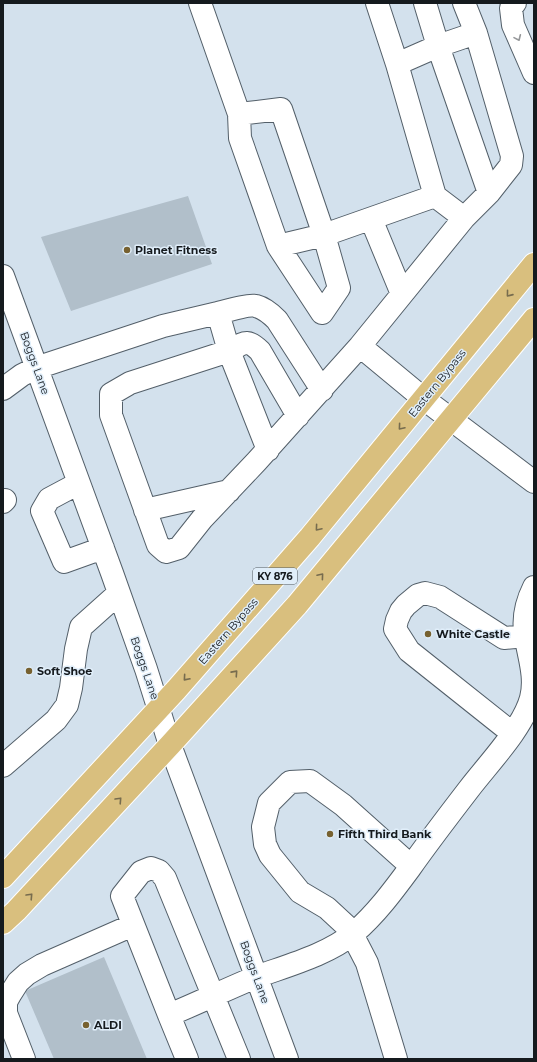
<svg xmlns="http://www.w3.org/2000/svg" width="537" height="1062" font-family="Montserrat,sans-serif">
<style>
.building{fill:#b1bfca}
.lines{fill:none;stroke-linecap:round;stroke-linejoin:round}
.minor-casing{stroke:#535f69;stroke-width:24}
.major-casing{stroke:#fff;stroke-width:24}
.minor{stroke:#fff;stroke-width:22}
.major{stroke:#d9bf7e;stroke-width:22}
.oneway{stroke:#96989a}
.oneway2{stroke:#776c4e}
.poi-dot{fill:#776130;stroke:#e0eefa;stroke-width:1.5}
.labels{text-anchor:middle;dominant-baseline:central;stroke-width:3;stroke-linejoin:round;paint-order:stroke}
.shield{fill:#e0eefa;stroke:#525a60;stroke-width:1}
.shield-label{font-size:10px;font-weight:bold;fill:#151a1e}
.poi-label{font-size:11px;font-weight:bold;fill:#151a1e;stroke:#e0eefa;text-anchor:start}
.street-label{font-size:11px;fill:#151a1e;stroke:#e0eefa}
</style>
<rect width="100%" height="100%" fill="#d3e1ed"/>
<path class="building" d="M188,196l24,68 -141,47 -30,-74z
M104,957l43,102h-93l-29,-68z"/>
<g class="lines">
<g class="minor-casing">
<path id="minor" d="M200,3l39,111 1,24 38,108 46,-11 111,-39 29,22
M377,3l20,61
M425,3l13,43 -41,18 38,132
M464,3l12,30 36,123 -1,9 -22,28 -25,25 -104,128 64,53 110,83
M515,3l-4,5 2,17 21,48
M476,33l-38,13 51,147
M239,114l42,-5 43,126 15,53 -17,25 -44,-67
M371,219l31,75
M3,276l109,297 34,96 24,76 117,314
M3,389l19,-14 14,-7 127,-42 55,-13
M298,416l-38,-65c-13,-13 -16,-8 -31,0l-11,-38c8,-2 31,-9 38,-7 8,2 15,8 21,14l45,70
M268,450l-39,-99 -99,32 -19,11v21l47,130 8,7 13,-4 23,-29 55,-58 103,-115
M79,483l-30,16 -7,12 22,51 39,-14
M3,502l2,-2
M145,510l84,-19
M512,733l-103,-82 -14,-22 2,-9 4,-9 5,-6 12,-10 7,-2 15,4 64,41 22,-2
M3,766l53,-46 11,-15 4,-17 5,-39 5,-22 38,-34
M354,933l-27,-25 -27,-16 -30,-37 -5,-11 -2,-17 6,-24 21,-21 20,-1 33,24 68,61
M352,934l15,29 29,96
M169,1015l18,44
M24,1059l-18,-46v-11l5,-9 7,-11 9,-8 15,-9 91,-40
M239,1059l-74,-181 -6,-7 -8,-3 -10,4 -19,24 47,119c29,-12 58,-26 87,-38 33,-12 71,-22 98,-44 22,-19 39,-42 56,-65 19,-27 39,-53 59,-79 19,-25 54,-61 62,-91 6,-23 -4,-45 -6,-67 -2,-16 2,-30 9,-44"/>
</g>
<g class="major-casing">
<path id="major" d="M3,877l173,-187 134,-153 224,-273
M3,923l13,-12 154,-166 127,-140 237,-286"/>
</g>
<use href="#minor" class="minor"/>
<use href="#major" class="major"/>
</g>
<defs><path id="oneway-chevron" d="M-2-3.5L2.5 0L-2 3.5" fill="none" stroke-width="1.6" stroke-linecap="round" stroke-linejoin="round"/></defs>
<use class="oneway" href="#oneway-chevron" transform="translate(518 38) rotate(66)"/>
<g class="oneway2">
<use href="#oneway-chevron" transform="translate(509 294) rotate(129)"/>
<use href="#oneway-chevron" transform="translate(401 427) rotate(130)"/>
<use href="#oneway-chevron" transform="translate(318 528) rotate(130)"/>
<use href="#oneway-chevron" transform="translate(321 576) rotate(-50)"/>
<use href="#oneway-chevron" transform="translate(235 673) rotate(-48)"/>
<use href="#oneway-chevron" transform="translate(186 678) rotate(131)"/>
<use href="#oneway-chevron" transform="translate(119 800) rotate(-47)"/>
<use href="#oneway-chevron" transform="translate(30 896) rotate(-47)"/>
</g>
<g class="poi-dot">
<circle cx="127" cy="250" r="4"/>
<circle cx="428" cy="634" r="4"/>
<circle cx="29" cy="671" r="4"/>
<circle cx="330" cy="834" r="4"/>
<circle cx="86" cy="1025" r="4"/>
</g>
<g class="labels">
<rect class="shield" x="253" y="568" width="44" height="16" rx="3"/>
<g class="shield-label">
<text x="275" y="576">KY 876</text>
</g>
<g class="poi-label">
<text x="135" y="250">Planet Fitness</text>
<text x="436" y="634">White Castle</text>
<text x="37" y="671">Soft Shoe</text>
<text x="338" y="834">Fifth Third Bank</text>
<text x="94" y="1025">ALDI</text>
</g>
<g class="street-label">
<text transform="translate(35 363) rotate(70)">Boggs Lane</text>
<text transform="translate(437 383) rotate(-51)">Eastern Bypass</text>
<text transform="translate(228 631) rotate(-49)">Eastern Bypass</text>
<text transform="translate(145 668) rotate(71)">Boggs Lane</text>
<text transform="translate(255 972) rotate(70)">Boggs Lane</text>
</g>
</g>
<rect width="537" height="1062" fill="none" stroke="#151a1e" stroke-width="8"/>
</svg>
